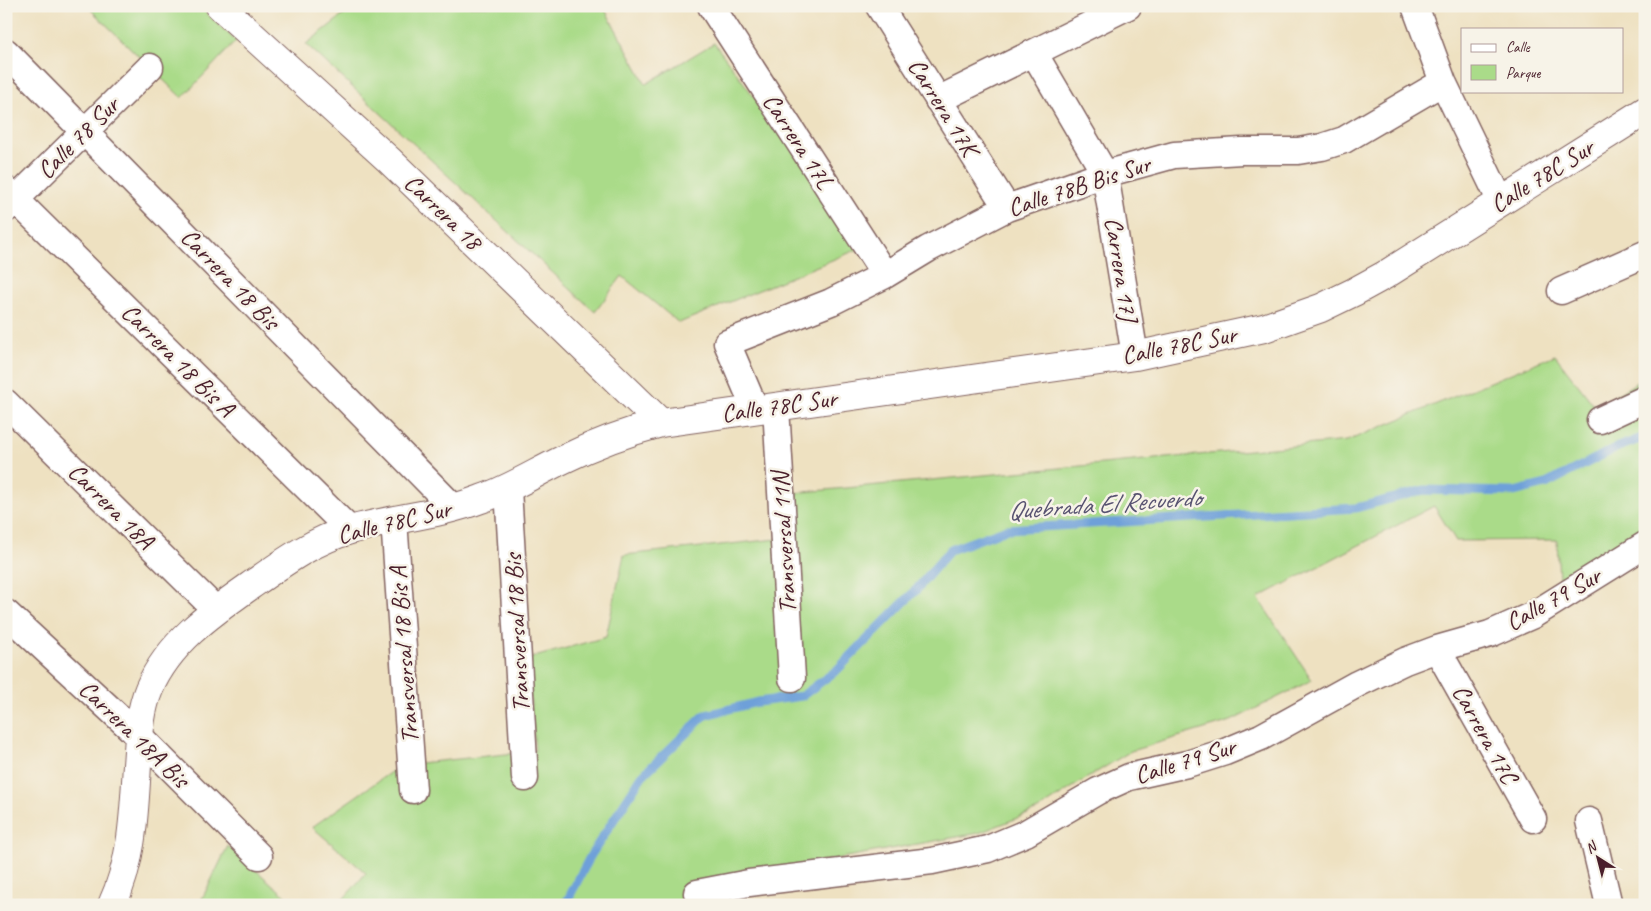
<svg xmlns="http://www.w3.org/2000/svg" width="1651" height="911" font-family="Caveat,sans-serif">
<style>
.green{fill:#aadb89;stroke:#7a7d5a}
.lines{fill:none;stroke-linecap:round;stroke-linejoin:round}
.stream{stroke:#6ea0d9;stroke-width:9}
.minor-casing{stroke:#836360;stroke-width:29}
.tertiary-casing{stroke:#836360;stroke-width:30}
.minor{stroke:#fff;stroke-width:26}
.tertiary{stroke:#fff;stroke-width:28}
.labels{text-anchor:middle;dominant-baseline:central;stroke-width:5;stroke-linejoin:round;paint-order:stroke}
.street-label{font-size:25px;fill:#4a1f2b;stroke:#f7f3e8}
.water-label{font-size:26px;font-style:italic;fill:#585371;stroke:#f7f3e8}
</style>
<rect width="100%" height="100%" fill="#f7f3e8"/>
<filter id="ink" filterUnits="userSpaceOnUse"><feTurbulence type="fractalNoise" baseFrequency=".02" numOctaves="2"/><feDisplacementMap in="SourceGraphic" scale="10" xChannelSelector="R" yChannelSelector="G"/><feConvolveMatrix kernelMatrix="1 2 1 2 8 2 1 2 1" color-interpolation-filters="sRGB"/></filter>
<filter id="wash" filterUnits="userSpaceOnUse"><feTurbulence type="fractalNoise" baseFrequency=".0096" numOctaves="4" result="noise"/><feDisplacementMap in="SourceGraphic" scale="20" xChannelSelector="R" yChannelSelector="G"/><feGaussianBlur stdDeviation="1.12" result="paint"/><feColorMatrix in="noise" values="0 0 0 0 0 0 0 0 0 0 0 0 0 0 0 0 0 1.4 0 .05"/><feComposite in="paint" operator="in"/></filter>
<g filter="url(#wash)">
<rect width="100%" height="100%" fill="#eee1c1"/>
<path class="green" d="M94,6h105l37,35 -54,57 -91,-88z
M355,6h248l43,78 68,-41 152,203 -187,77 -57,-47 -27,36 -289,-268z
M1555,355l41,53 49,-31v150l-86,53 -2,-40 -101,1 -22,-35 -176,92 54,82 -81,41 -100,30 -52,32 -41,27 -59,23 -282,51 1,21h-360l28,-32 -54,-46 89,-62 134,-14 -8,-92 79,-22 18,-82 173,-18 -4,-44 554,-52z
M228,846l68,59h-97z"/>
<g class="lines">
<path class="stream" d="M565,905l26,-50 51,-79 63,-61 53,-13 44,-6 35,-26 79,-80 34,-40 57,-21 349,-21 68,-18 90,2 32,-8 72,-37 27,-10"/>
</g>
</g>
<g filter="url(#ink)">
<g class="lines">
<g class="minor-casing">
<path id="minor" d="M711,6l174,269
M879,6l128,202
M1415,6l28,76 58,120
M6,52l447,455
M1034,53l71,121 30,182
M938,100l190,-94
M6,190l344,340
M6,209l144,-142
M1561,291l84,-37
M6,403l210,207
M776,407l16,271
M755,409l-28,-66 104,-41 54,-27 43,-26 79,-41 98,-34 69,-19 68,-4h56l24,-4 22,-7 99,-58
M1600,420l45,-21
M508,489l17,289
M394,520l19,270
M6,613l133,123 120,120
M1437,649l96,170
M1589,821l20,84
M697,893l52,-10 183,-22 56,-12 38,-16 72,-42 31,-14 58,-13 38,-12 36,-15 96,-53 48,-23 32,-12 53,-15 43,-19 112,-70"/>
</g>
<g class="tertiary-casing">
<path id="tertiary" d="M220,6l169,154 272,263
M112,905c21,-45 22,-92 25,-140 2,-25 2,-52 12,-76 21,-49 67,-79 108,-108 30,-21 58,-41 93,-51 43,-12 89,-15 131,-31 29,-10 54,-26 81,-39 32,-16 65,-28 99,-37l474,-67 129,-28 57,-20 33,-16 31,-17 260,-164"/>
</g>
<use href="#minor" class="minor"/>
<use href="#tertiary" class="tertiary"/>
</g>
</g>
<g class="labels">
<g class="street-label">
<text transform="translate(943 107) rotate(58)">Carrera 17K</text>
<text transform="translate(78 138) rotate(-45)">Calle 78 Sur</text>
<text transform="translate(798 141) rotate(57)">Carrera 17L</text>
<text transform="translate(1542 176) rotate(-32)">Calle 78C Sur</text>
<text transform="translate(1079 186) rotate(-18)">Calle 78B Bis Sur</text>
<text transform="translate(443 212) rotate(44)">Carrera 18</text>
<text transform="translate(1121 269) rotate(81)">Carrera 17J</text>
<text transform="translate(230 279) rotate(46)">Carrera 18 Bis</text>
<text transform="translate(1179 345) rotate(-11)">Calle 78C Sur</text>
<text transform="translate(178 360) rotate(45)">Carrera 18 Bis A</text>
<text transform="translate(779 406) rotate(-8)">Calle 78C Sur</text>
<text transform="translate(111 506) rotate(45)">Carrera 18A</text>
<text transform="translate(394 522) rotate(-14)">Calle 78C Sur</text>
<text transform="translate(784 543) rotate(-93)">Transversal 11N</text>
<text transform="translate(1553 599) rotate(-29)">Calle 79 Sur</text>
<text transform="translate(517 633) rotate(-93)">Transversal 18 Bis</text>
<text transform="translate(404 655) rotate(-94)">Transversal 18 Bis A</text>
<text transform="translate(134 734) rotate(44)">Carrera 18A Bis</text>
<text transform="translate(1485 734) rotate(61)">Carrera 17C</text>
<text transform="translate(1185 761) rotate(-17)">Calle 79 Sur</text>
</g>
<g class="water-label">
<text transform="translate(1104 504) rotate(-4)">Quebrada El Recuerdo</text>
</g>
</g>
<rect width="1651" height="911" fill="none" stroke="#f7f3e8" stroke-width="25"/>
<rect x="1461" y="28" width="162" height="65" fill="#f7f3e8" stroke="#b29e9c"/>
<rect x="1471" y="44" width="25" height="8" fill="#ffffff" stroke="#b29e9c"/>
<text x="1506" y="52" font-size="15" fill="#4a1f2b">Calle</text>
<rect x="1471" y="65" width="25" height="15" fill="#aadb89" stroke="#b29e9c"/>
<text x="1506" y="78" font-size="15" fill="#4a1f2b">Parque</text>
<g transform="translate(1598 858) rotate(324)" stroke="#f7f3e8" stroke-width="4" paint-order="stroke">
<path d="M0-4L9 19L0 12L-9 19Z" fill="#4a1f2b"/>
<text y="-8" font-size="14" font-weight="bold" text-anchor="middle" fill="#4a1f2b">N</text>
</g>
</svg>
